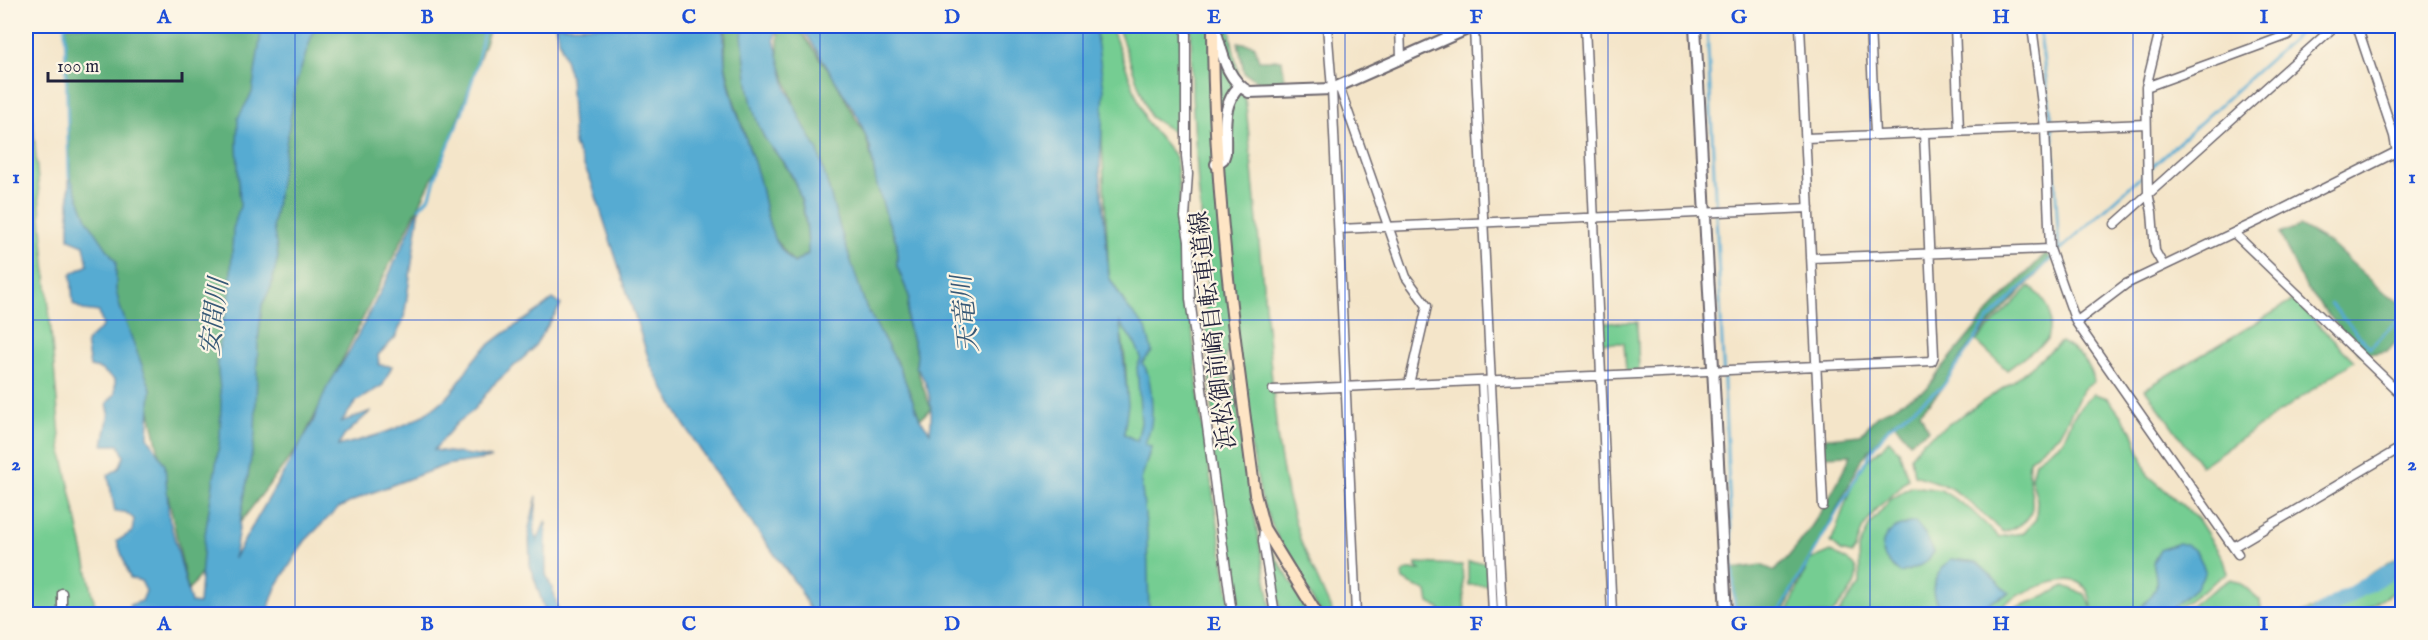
<svg xmlns="http://www.w3.org/2000/svg" width="2428" height="640" font-family="'IM FELL English','Noto Serif JP',serif">
<style>
.green{fill:#75cd92;stroke:#4c7866;stroke-width:1.5}
.forest{fill:#60b07c;stroke:#41695c;stroke-width:1.5}
.water{fill:#57abd2;stroke:#3c6686;stroke-width:1.5;fill-rule:evenodd}
.lines{fill:none;stroke-linecap:round;stroke-linejoin:round}
.stream{stroke:#57abd2;stroke-width:3}
.river{stroke:#57abd2;stroke-width:16}
.minor-casing{stroke:#6c666d;stroke-width:11}
.tertiary-casing{stroke:#6c666d;stroke-width:14}
.secondary-casing{stroke:#6c666d;stroke-width:14}
.minor{stroke:#fff;stroke-width:8}
.tertiary{stroke:#fff;stroke-width:10}
.secondary{stroke:#fee5c5;stroke-width:10}
.grid{fill:none;stroke:#1d4ed8;stroke-width:1.5;stroke-opacity:0.55}
.labels{text-anchor:middle;dominant-baseline:central;stroke-width:4.5;stroke-linejoin:round;paint-order:stroke}
.street-label{font-size:24px;fill:#22223b;stroke:#fcf5e5}
.water-label{font-size:26px;font-style:italic;fill:#375977;stroke:#fcf5e5}
.neatline{fill:none;stroke:#1d4ed8;stroke-width:2}
.grid-label{font-size:20px;text-anchor:middle;font-weight:bold;fill:#1d4ed8}
</style>
<rect width="100%" height="100%" fill="#fcf5e5"/>
<filter id="ink" filterUnits="userSpaceOnUse"><feTurbulence type="fractalNoise" baseFrequency=".0167" numOctaves="2"/><feDisplacementMap in="SourceGraphic" scale="12" xChannelSelector="R" yChannelSelector="G"/><feConvolveMatrix kernelMatrix="1 2 1 2 8 2 1 2 1" color-interpolation-filters="sRGB"/></filter>
<filter id="wash" filterUnits="userSpaceOnUse"><feTurbulence type="fractalNoise" baseFrequency=".008" numOctaves="4" result="noise"/><feDisplacementMap in="SourceGraphic" scale="24" xChannelSelector="R" yChannelSelector="G"/><feGaussianBlur stdDeviation="1.35" result="paint"/><feColorMatrix in="noise" values="0 0 0 0 0 0 0 0 0 0 0 0 0 0 0 0 0 1.4 0 .05"/><feComposite in="paint" operator="in"/></filter>
<g filter="url(#wash)">
<rect width="100%" height="100%" fill="#f4e5c9"/>
<path class="green" d="M26,26h6l-3,50 32,372 36,166h-63l-8,-57z
M1096,26h16l1,6 33,89 30,36 24,254 32,203h-85l-6,-134 10,-33 -27,-12c5,-38 3,-76 -5,-113l8,-15 -18,-30z
M1120,26h61l-1,110 -30,-19 -31,-86z
M1191,26h39c2,27 11,52 16,79l32,338 9,51 14,48 32,72h-12c-22,-38 -46,-74 -60,-117l-30,-150 -5,8 -3,67 -10,-10 -8,-93 3,-37 -10,-98 -6,-89z
M2030,286c22,22 23,23 17,54l-40,30 -31,-29z
M2294,300l60,61 -153,105 -56,-77z
M1637,322l2,48 -13,1 -2,-28h-22l-1,-20z
M2061,342c16,9 31,21 33,40l-12,8 -7,16 -16,29 -30,25c-4,35 21,57 -25,72 -17,-12 -29,-27 -45,-38 -13,-10 -29,-14 -45,-19l-3,-19 12,-15 88,-58z
M1233,369l11,87 28,158h-34l-25,-162 17,-21z
M2094,394l14,4 24,33 16,44 50,44 24,38 5,16 -57,41h-166l5,-4 37,-14 18,-10 21,8 7,14c-1,-9 -3,-20 -12,-25 -18,-11 -76,15 -87,31h-155l22,-31 -1,-34 11,-25 20,-24 22,-14 29,4 30,20 28,27 24,-4 13,-14 1,-19 -6,-23 4,-16 28,-20 10,-24 11,-14z
M1889,440l10,11 9,27 -11,13 -21,18 -14,21 -6,19 -4,5 -11,-3 -10,-9c9,-19 21,-66 34,-79 8,-8 17,-14 24,-23z
M1268,545l43,69h-30z
M1831,551c6,5 17,9 21,13 15,14 -11,39 -20,50h-45l23,-54z
M2402,554v33l-44,27h-58l25,-11z
M1468,562h23l1,23h-24z
M1416,563l46,2 3,49h-23l-2,-5 -11,-6 -2,-11 -24,-12 -1,-6 6,-4h12l-4,-3z
M2230,579l10,4 20,17 2,14h-85z"/>
<path class="forest" d="M65,26h426l-43,121 -147,296 -113,148 -38,-180 -25,-90 -54,-129z
M726,26h19l18,110 24,32 13,25 8,43v18l-14,9 -23,-29 -13,-58 -25,-79 -8,-34z
M778,26h19l35,49 34,62 21,81 10,25v23l12,30 -2,26 10,32 -1,13 15,42 -11,10 -20,-51 -34,-61 -88,-249z
M1238,42l16,3 5,15h23l3,23 -22,1 -19,-11z
M2299,226l32,18 56,51 15,8v32l-14,16 -27,4 -58,-72 -23,-49z
M2047,252l3,8 -83,88 -29,45 -18,20 8,17 -18,12 -17,-20 -30,36 -81,156h-48l-2,-45 29,-4 14,6c35,-35 55,-73 76,-116l-31,1v-17l41,-4 15,-19 52,-28 9,-14 50,-60z"/>
<path class="water" d="M262,26h53l-19,58 -23,141 5,32 -7,30 -9,18 -4,37 -3,93 -21,123 79,-136 13,-33 23,-37 38,-73 33,-72 -16,111 -9,20 -17,17 1,10 13,1 -9,19 -26,16 -16,21 30,-11 -27,25 -6,10c38,-10 78,-20 108,-48 14,-12 20,-32 33,-44 22,-22 51,-35 74,-55l8,6 -29,45 -40,36 -19,25 -16,12 -23,27 58,8 -46,7 -83,31 -26,13 -32,32 -29,46 -6,17 -1,10h-137l-3,-9 13,-4 4,-10 -5,-10 -11,-3 -13,-37 15,-9 2,-13 -9,-7h-10l-7,-37 11,-7 5,-12 -5,-11h-16l6,-32 -2,-10 8,-9v-14l-15,-11 -10,-2 -4,-25 17,-16 -4,-14 -16,-2 -10,-6 -2,-30 17,-9 -4,-20 -15,-6v-66l19,48 28,41v28l4,17 31,82 -3,48 17,28 4,52 22,86 8,1 5,-63 16,-102 1,-39 -4,-39 5,-36 8,-30 3,-66 7,-23 -3,-61 1,-27 14,-25z
M555,26h169c0,12 0,25 1,37 5,38 22,75 33,112 10,35 6,61 36,88l14,-9c0,-32 -6,-66 -25,-93 -6,-8 -15,-16 -20,-26 -15,-30 -17,-67 -21,-100l2,-9h34l-4,13 13,51 16,34 15,27 22,77 26,79 34,61 20,51 10,13c3,-23 1,-46 -14,-65l1,-13 -10,-32 2,-26 -12,-30v-23l-10,-25 -11,-36 -6,-35 -12,-30 -49,-79 -11,-12h297l9,64 -4,78 9,109 18,30 19,21 6,24 -10,11c10,10 11,47 9,62 -1,6 -4,13 -6,19l6,3 -10,33 6,53 2,81h-337l-13,-26 -83,-114 -33,-51 -32,-57 -60,-185 -17,-37 -4,-68zM1120,323l16,22 5,13 -4,9 4,56 -4,18 -13,-7 4,-30z
M537,496l-3,34 3,11 9,-21v54l8,19 5,21h-13l-16,-49 -1,-37z
M1915,522l10,12 9,18c-9,13 -19,17 -34,21 -31,-23 -18,-45 15,-51z
M2178,543c18,3 22,12 27,29l-8,15 -32,27h-29c18,-25 25,-18 17,-52l7,-12z
M1951,559l26,3 32,31 -30,15 -36,3c-18,-18 -9,-36 8,-52z"/>
<g class="lines">
<path class="stream" d="M65,26l4,151
M1707,26l28,588
M2039,26l13,97 7,128
M419,208l11,-12 8,-26 24,-57 14,-45 9,-42
M2331,304l39,44 32,-33
M1778,614l96,-167 15,-20 54,-41 45,-66 71,-69 248,-225"/>
<path class="river" d="M2318,614l84,-50"/>
</g>
</g>
<g filter="url(#ink)">
<g class="lines">
<g class="minor-casing">
<path id="minor" d="M1186,26v130l2,18 -3,43 4,24 1,58 42,315
M1327,26l5,63 24,525
M1400,26l1,31
M1585,26l27,588
M1800,26l23,480
M1870,26l5,109
M1955,26l4,105
M2032,26l13,102 5,121 26,73 162,232
M2161,26l-15,61 2,106 4,19 3,39 8,14
M2357,26l37,110 8,46
M1474,28l28,586
M1339,86l67,191 21,29 -18,78
M2146,87l142,-52
M1806,138l340,-14
M2115,224l220,-198
M1339,229l470,-21
M2234,233l168,162
M1811,258l239,-9
M2076,322l50,-38 147,-70 129,-65
M1482,381l11,233
M1273,390l659,-29 2,-5 -10,-223
M1264,528l-1,13 12,73
M2233,547l169,-100
M26,570l5,44
M62,614v-21"/>
</g>
<g class="tertiary-casing">
<path id="tertiary" d="M1695,26l31,588
M1215,29c7,22 11,51 34,63l83,-3 135,-60 34,-3
M1216,164l7,-5 2,-6c1,-24 -4,-48 14,-66"/>
</g>
<g class="secondary-casing">
<path id="secondary" d="M1213,26c0,159 21,311 42,468l9,34 53,86"/>
</g>
<use href="#minor" class="minor"/>
<use href="#tertiary" class="tertiary"/>
<use href="#secondary" class="secondary"/>
</g>
</g>
<path class="grid" d="M295,26v588M558,26v588M820,26v588M1083,26v588M1345,26v588M1608,26v588M1870,26v588M2133,26v588M26,320h2376"/>
<g class="labels">
<g class="street-label">
<text transform="translate(1214 330) rotate(-97)">浜松御前崎自転車道線</text>
</g>
<g class="water-label">
<text transform="translate(966 314) rotate(-96)">天竜川</text>
<text transform="translate(215 317) rotate(-83)">安間川</text>
</g>
</g>
<rect width="2428" height="640" fill="none" stroke="#fcf5e5" stroke-width="66"/>
<path d="M48 72v9h134v-9" fill="none" stroke="#22223b" stroke-width="3"/>
<text x="57" y="72" font-size="18" fill="#22223b" stroke="#fcf5e5" stroke-width="4.5" paint-order="stroke">100 m</text>
<rect x="33" y="33" width="2362" height="574" class="neatline"/>
<g class="grid-label">
<text x="164" y="23">A</text>
<text x="427" y="23">B</text>
<text x="689" y="23">C</text>
<text x="952" y="23">D</text>
<text x="1214" y="23">E</text>
<text x="1476" y="23">F</text>
<text x="1739" y="23">G</text>
<text x="2001" y="23">H</text>
<text x="2264" y="23">I</text>
<text x="16" y="183">1</text>
<text x="2412" y="183">1</text>
<text x="16" y="470">2</text>
<text x="2412" y="470">2</text>
<text x="164" y="630">A</text>
<text x="427" y="630">B</text>
<text x="689" y="630">C</text>
<text x="952" y="630">D</text>
<text x="1214" y="630">E</text>
<text x="1476" y="630">F</text>
<text x="1739" y="630">G</text>
<text x="2001" y="630">H</text>
<text x="2264" y="630">I</text>
</g>
</svg>
